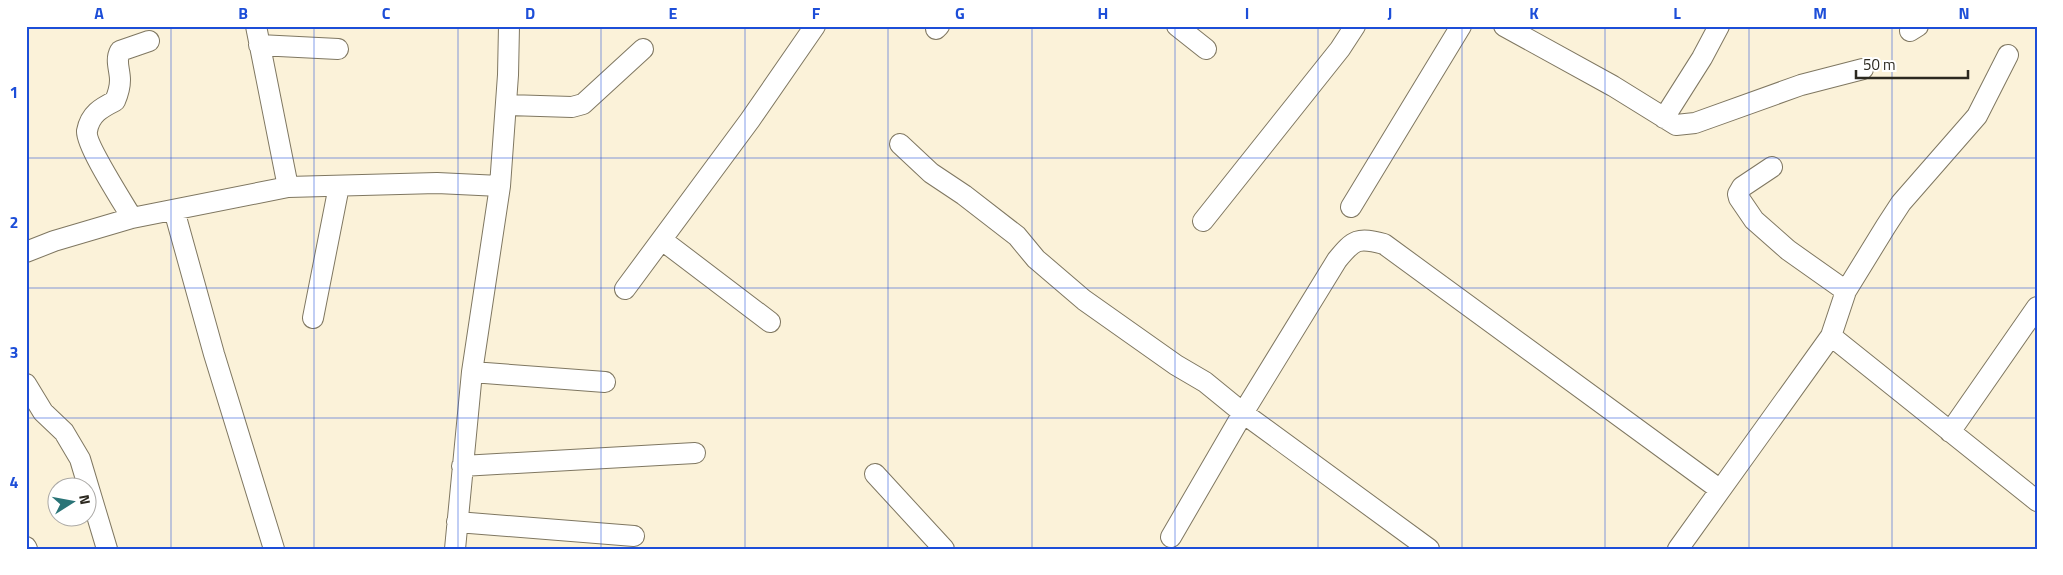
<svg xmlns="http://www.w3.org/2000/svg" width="2063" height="575" font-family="'Titillium Web',sans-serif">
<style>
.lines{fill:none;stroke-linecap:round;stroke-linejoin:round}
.minor-casing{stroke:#7f7761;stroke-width:22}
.minor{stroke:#fff;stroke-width:20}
.grid{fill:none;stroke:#1d4ed8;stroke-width:1;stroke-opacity:0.55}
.neatline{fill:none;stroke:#1d4ed8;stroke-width:2}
.grid-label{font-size:16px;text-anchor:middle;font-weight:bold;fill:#1d4ed8}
</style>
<rect width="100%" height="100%" fill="#fbf2d9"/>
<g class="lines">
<g class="minor-casing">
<path id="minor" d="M256,26l32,161
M1177,26l29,23
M1504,26l109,60 63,39 19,-2 106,-38 62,-16
M936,29l3,-3
M1910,31l8,-5
M259,45l79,4
M506,105l66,2 11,-3 60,-55
M1664,118l38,-60 17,-32
M900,144l31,29 33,22 53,41 19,23 48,41 92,65 29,17 38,31 186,136
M1772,167l-30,20 -4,7 1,4 15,22 34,30 58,41
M1351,207l110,-181
M174,210l40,144 60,195
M132,218c-8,-14 -47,-74 -45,-87 3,-17 14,-23 28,-30 3,-7 5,-13 5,-21 0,-10 -5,-20 0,-29l29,-10
M1203,221l137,-172 15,-23
M662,240l108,82
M26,252l28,-11 78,-23 156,-31 149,-4 63,3
M625,289l125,-169 65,-94
M313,318l26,-132
M1831,336l206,165
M472,372l133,10
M26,384l17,28 21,20 16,27 27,90
M1950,432l87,-125
M462,466l233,-13
M875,474l69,75
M457,522l177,14
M1171,537l72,-124 94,-153c17,-21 21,-23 47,-16l335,245
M26,547l1,2
M455,549l17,-177 28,-186 8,-111 1,-49
M1678,549l153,-213 15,-45 40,-65 15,-23 76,-87 31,-61"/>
</g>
<use href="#minor" class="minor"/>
</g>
<path class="grid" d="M171,26v523M314,26v523M458,26v523M601,26v523M745,26v523M888,26v523M1032,26v523M1175,26v523M1318,26v523M1462,26v523M1605,26v523M1749,26v523M1892,26v523M26,158h2011M26,288h2011M26,418h2011"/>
<rect width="2063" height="575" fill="none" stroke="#ffffff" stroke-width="55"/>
<g transform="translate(72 502) rotate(79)"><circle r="24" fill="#ffffff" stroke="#aba9a6"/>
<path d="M0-4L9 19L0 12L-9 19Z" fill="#2a7477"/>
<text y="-8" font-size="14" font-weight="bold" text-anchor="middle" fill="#2c2920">N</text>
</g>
<path d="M1856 70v8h112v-8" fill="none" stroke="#2c2920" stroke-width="2.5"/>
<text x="1863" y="70" font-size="15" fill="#2c2920" stroke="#ffffff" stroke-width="4" paint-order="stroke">50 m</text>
<rect x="28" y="28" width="2008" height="520" class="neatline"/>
<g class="grid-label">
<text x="99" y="19">A</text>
<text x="243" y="19">B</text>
<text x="386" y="19">C</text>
<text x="530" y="19">D</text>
<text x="673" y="19">E</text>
<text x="816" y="19">F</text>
<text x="960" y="19">G</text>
<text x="1103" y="19">H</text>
<text x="1247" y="19">I</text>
<text x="1390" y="19">J</text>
<text x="1534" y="19">K</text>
<text x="1677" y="19">L</text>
<text x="1820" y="19">M</text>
<text x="1964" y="19">N</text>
<text x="14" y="98">1</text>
<text x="14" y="228">2</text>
<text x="14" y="358">3</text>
<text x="14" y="488">4</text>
</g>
</svg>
